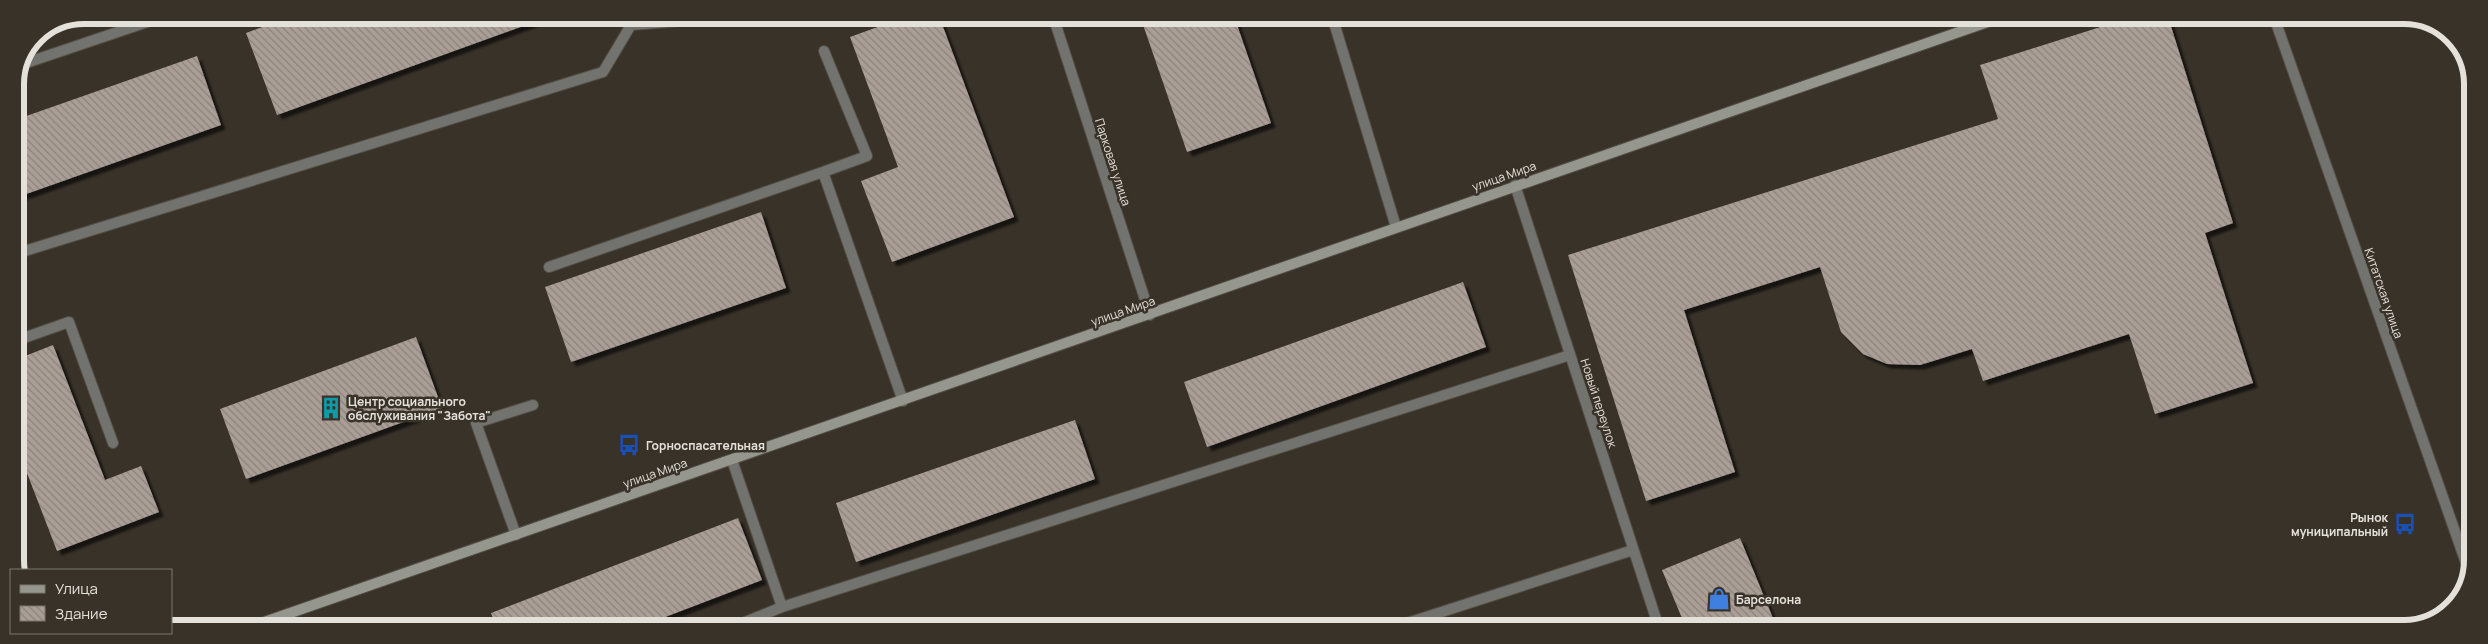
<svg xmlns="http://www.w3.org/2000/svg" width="2488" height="644" font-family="Manrope,sans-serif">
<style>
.building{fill:url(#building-back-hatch);filter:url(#shadow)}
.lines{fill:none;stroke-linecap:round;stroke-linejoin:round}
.service-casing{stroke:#544e45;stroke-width:12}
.minor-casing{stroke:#544e45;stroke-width:12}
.tertiary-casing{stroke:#544e45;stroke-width:12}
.secondary-casing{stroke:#544e45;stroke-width:12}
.service{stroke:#72736e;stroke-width:10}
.minor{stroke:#72736e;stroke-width:10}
.tertiary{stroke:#72736e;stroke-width:10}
.secondary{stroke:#95978e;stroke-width:10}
.labels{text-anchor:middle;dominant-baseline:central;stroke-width:5;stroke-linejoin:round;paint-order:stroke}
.street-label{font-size:12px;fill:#e4e0da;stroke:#383229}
.poi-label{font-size:12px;font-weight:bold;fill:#e4e0da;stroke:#383229;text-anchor:start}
.rim{fill:none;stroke:#e4e0da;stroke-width:6}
</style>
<defs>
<pattern id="building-back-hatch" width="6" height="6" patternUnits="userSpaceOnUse" patternTransform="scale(1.25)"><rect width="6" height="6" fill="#aa9e97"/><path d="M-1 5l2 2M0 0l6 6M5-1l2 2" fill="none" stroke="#8b837d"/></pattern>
<filter id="shadow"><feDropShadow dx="4.5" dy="4.5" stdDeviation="1" flood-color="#0009"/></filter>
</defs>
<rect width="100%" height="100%" fill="#383229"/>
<path class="building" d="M295,15h256v1l-274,99 -31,-82z
M908,16h31l75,201 -122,45 -31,-81 37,-14 -48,-130z
M1140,16h94l37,107 -84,29z
M2132,17h36l65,206 -28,10 48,150 -98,31 -26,-80 -146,47 -11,-32 -52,16 -33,-1 -24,-10 -22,-22 -21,-65 -136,43 51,162 -89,29 -78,-246 430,-136 -18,-54z
M197,56l24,69 -206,73v-78z
M761,212l25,76 -215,74 -26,-75z
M1463,282l23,65 -279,100 -23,-65z
M416,337l26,71 -196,71 -26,-70z
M53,345l52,135 36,-14 18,46 -102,39 -42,-109v-82z
M1075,420l20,59 -239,83 -20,-59z
M738,518l24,62 -123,47h-143l-5,-14z
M1740,538l37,90h-91l-24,-58z"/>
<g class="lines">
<g class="service-casing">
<path id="service" d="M1332,16l64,211
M631,25l110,-9
M824,51l43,105 -44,16 80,229
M1515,185l144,443
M15,254l588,-182 28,-47 -2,-9
M549,267l274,-95
M15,341l54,-19 44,121
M732,460l50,147 -49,20
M516,535l-40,-112 57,-18
M782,607l788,-252
M1392,628l241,-78"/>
</g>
<g class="minor-casing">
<path id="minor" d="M23,64l145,-49"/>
</g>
<g class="tertiary-casing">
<path id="tertiary" d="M1053,16l97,299
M2274,17l197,560"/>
</g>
<g class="secondary-casing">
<path id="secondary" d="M250,627l1752,-610"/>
</g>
<use href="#service" class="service"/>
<use href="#minor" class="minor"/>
<use href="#tertiary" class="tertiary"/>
<use href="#secondary" class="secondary"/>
</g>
<defs>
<g id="building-bare" transform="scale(1.725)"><path d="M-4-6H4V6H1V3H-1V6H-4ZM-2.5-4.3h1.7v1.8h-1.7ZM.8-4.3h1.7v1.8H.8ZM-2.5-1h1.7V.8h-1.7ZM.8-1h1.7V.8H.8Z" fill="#0f9aa8" stroke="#383229" stroke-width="2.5" paint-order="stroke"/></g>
<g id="bus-bare" transform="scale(1.725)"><path d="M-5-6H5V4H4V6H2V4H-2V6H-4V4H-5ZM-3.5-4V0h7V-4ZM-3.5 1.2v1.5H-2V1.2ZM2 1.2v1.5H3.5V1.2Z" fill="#1a4fb4" stroke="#383229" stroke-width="2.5" paint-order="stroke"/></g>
<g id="shop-bare" transform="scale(1.725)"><path d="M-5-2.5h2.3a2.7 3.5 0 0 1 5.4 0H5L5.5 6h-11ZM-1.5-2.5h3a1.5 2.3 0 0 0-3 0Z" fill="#3f7fe0" stroke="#383229" stroke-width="2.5" paint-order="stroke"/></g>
</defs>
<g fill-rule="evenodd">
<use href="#building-bare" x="331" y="408"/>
<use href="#bus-bare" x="629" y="445"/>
<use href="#bus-bare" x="2405" y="524"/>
<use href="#shop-bare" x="1719" y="599"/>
</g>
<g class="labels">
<g class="street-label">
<text transform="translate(1113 162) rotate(72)">Парковая улица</text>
<text transform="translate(1504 176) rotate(-19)">улица Мира</text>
<text transform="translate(2384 293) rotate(71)">Китатская улица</text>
<text transform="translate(1123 311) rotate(-19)">улица Мира</text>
<text transform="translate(1599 403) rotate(72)">Новый переулок</text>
<text transform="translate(655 473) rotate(-19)">улица Мира</text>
</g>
<g class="poi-label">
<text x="348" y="401">Центр социального<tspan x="348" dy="14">обслуживания "Забота"</tspan></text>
<text x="646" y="445">Горноспасательная</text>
<text x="2388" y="517" text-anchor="end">Рынок<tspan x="2388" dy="14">муниципальный</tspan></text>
<text x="1736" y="599">Барселона</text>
</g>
</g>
<path d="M0 0H2488V644H0ZM84 24H2404A60 60 0 0 1 2464 84V560A60 60 0 0 1 2404 620H84A60 60 0 0 1 24 560V84A60 60 0 0 1 84 24Z" fill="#383229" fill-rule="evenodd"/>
<path class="rim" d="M84 24H2404A60 60 0 0 1 2464 84V560A60 60 0 0 1 2404 620H84A60 60 0 0 1 24 560V84A60 60 0 0 1 84 24Z"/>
<rect x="10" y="569" width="162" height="65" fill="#383229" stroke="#7d7870"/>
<rect x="20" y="585" width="25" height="8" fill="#95978e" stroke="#7d7870"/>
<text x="55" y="594" font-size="15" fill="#e4e0da">Улица</text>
<rect x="20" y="606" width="25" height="15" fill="url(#building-back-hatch)" stroke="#7d7870"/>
<text x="55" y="619" font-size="15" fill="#e4e0da">Здание</text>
</svg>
